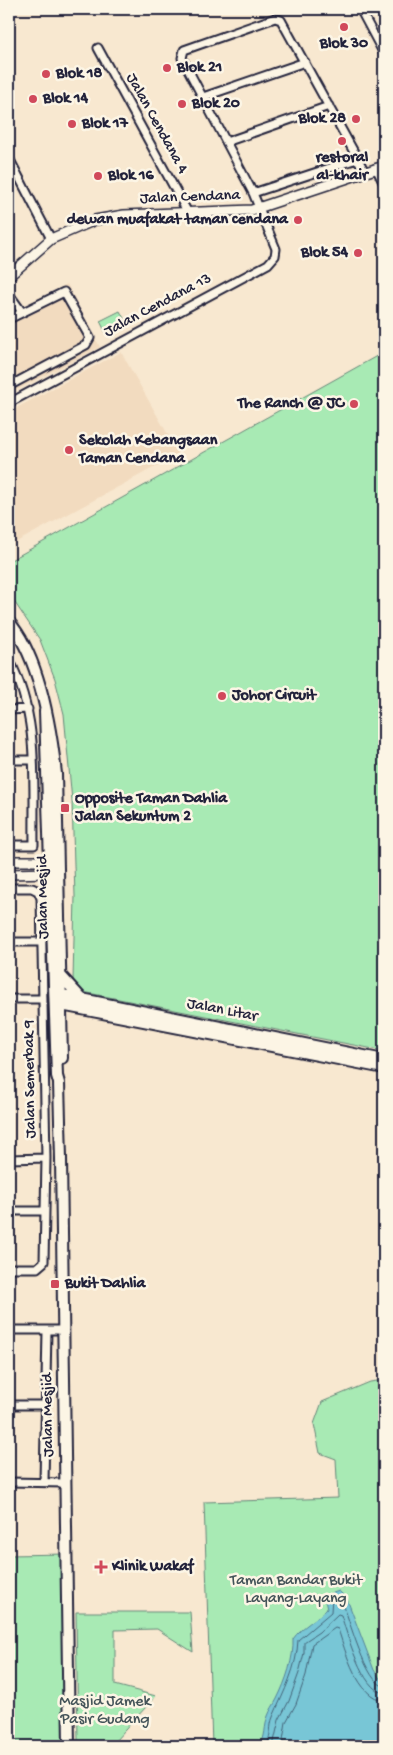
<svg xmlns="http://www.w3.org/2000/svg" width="393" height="1755" font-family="'Gochi Hand',sans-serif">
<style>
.built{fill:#f2dbbf}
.green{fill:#a8eab4;stroke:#658678}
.water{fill:#78c6d6;stroke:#568498}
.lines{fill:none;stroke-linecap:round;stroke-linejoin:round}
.shore{stroke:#446479;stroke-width:1}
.minor-casing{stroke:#22223b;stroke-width:11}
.tertiary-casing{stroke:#22223b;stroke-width:12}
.secondary-casing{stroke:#22223b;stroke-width:14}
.minor{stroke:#fcf5e5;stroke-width:7}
.tertiary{stroke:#fcf5e5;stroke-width:9}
.secondary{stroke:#fcf5e5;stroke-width:10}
.poi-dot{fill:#d1495b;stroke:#fcf5e5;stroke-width:2}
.labels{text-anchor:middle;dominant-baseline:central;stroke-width:5;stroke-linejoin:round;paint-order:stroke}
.poi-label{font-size:16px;font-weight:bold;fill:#22223b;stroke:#fcf5e5;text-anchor:start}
.street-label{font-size:16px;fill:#22223b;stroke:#fcf5e5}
.park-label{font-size:16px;fill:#445459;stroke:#fcf5e5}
</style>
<rect width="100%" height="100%" fill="#f8e8d0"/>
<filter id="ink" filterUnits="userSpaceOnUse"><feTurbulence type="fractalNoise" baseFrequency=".02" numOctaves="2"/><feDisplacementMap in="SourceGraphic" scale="10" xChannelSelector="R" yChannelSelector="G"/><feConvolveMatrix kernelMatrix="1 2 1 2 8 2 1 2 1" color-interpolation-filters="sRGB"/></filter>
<g filter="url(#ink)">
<path class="built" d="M67,284l33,63 -91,47v-79z
M121,352l58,102 -170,92v-121l4,-2 -4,-11z"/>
<path class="green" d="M120,311l7,13 -20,11 -7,-14z
M384,352v699l-301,-59 -10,-12 2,-84 -3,-95 -8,-87 -9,-35 -15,-39 -31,-46v-33z
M384,1380v366h-172l-8,-244 134,-4 -2,-39 -16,-6 -6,-29 8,-22 48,-20z
M66,1554l3,192h-60v-191z
M76,1612h114l3,40 -36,-23 -42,1v55l41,11 -41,45 -37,1z"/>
<path class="water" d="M339,1591l8,8 27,71 10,14v62h-124c6,-10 4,-19 8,-30 2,-6 6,-11 9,-17 9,-18 17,-41 16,-60 9,-13 23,-19 34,-30l-3,-13z"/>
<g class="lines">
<path class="shore" d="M266,1746c6,-10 3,-20 7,-29 11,-26 24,-49 25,-77l33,-28 1,-15h6l4,4c7,17 24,83 42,85
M273,1746l6,-26 10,-19 10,-28 5,-20v-11l15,-10 19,-18 3,1c6,18 21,76 43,78
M282,1746l4,-24 10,-18 10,-29 6,-31 23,-16 3,1c7,21 20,70 46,71"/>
<g class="minor-casing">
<path id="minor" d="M360,9l24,45
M98,48l90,165
M203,97l102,-35
M226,142l103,-36
M9,158l42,81
M376,168l8,16
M253,193l104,-34
M9,294l13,18
M9,319l55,-27 26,46 -4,7 -77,41
M9,403l259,-139 7,-8 1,-7 -23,-56 -71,-135 2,-8 91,-32 6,2 84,152
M9,659c31,59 24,121 25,186h-25
M9,710l19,-1
M9,760h24
M9,888h23l6,3 3,7 5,260 -2,104 -7,6h-28
M9,942h33
M9,999h34
M9,1159l37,-1
M9,1211h36
M9,1330h54
M9,1405h37
M9,1482l56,1
M44,1482l3,-152"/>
</g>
<g class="tertiary-casing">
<path id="tertiary" d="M9,276l42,-37 44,-19 29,-5 128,-5 132,-44
M9,861h34l7,-9
M9,874l41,-1 4,-3"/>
</g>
<g class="secondary-casing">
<path id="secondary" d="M9,622c31,35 42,107 47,152l6,284
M45,711l12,365 2,7 2,76 8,587
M61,976l20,22
M57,994l327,66
M56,1004l328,64"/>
</g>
<use href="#minor" class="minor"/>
<use href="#tertiary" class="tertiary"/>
<use href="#secondary" class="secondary"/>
</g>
</g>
<g class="poi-dot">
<circle cx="344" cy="27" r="5"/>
<circle cx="167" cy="68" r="5"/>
<circle cx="46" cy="74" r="5"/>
<circle cx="33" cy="99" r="5"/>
<circle cx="182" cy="104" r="5"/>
<circle cx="356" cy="119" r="5"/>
<circle cx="72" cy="124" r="5"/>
<circle cx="342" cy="141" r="5"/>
<circle cx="98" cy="176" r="5"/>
<circle cx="298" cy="220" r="5"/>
<circle cx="358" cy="253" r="5"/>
<circle cx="354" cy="404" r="5"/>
<circle cx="69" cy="450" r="5"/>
<circle cx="222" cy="696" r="5"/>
<rect x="60" y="803" width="10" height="10" rx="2.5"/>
<rect x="50" y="1279" width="10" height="10" rx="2.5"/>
<path d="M98.5 1559.5h5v5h5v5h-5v5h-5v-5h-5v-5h5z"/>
</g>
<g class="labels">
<g class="poi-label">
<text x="344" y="44" text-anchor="middle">Blok 30</text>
<text x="177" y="68">Blok 21</text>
<text x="56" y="74">Blok 18</text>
<text x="43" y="99">Blok 14</text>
<text x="192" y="104">Blok 20</text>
<text x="346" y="119" text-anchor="end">Blok 28</text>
<text x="82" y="124">Blok 17</text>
<text x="342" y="158" text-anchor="middle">restoral<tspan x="342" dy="18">al-khair</tspan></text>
<text x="108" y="176">Blok 16</text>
<text x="288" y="220" text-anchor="end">dewan muafakat taman cendana</text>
<text x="348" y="253" text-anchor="end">Blok 54</text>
<text x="344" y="404" text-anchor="end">The Ranch @ JC</text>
<text x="79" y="441">Sekolah Kebangsaan<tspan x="79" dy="18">Taman Cendana</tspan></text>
<text x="232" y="696">Johor Circuit</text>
<text x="75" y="799">Opposite Taman Dahlia<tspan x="75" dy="18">Jalan Sekuntum 2</tspan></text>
<text x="65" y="1284">Bukit Dahlia</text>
<text x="112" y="1567">Klinik Wakaf</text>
</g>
<g class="street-label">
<text transform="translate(156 124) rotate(61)">Jalan Cendana 4</text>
<text transform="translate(190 198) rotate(-2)">Jalan Cendana</text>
<text transform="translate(158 306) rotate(-28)">Jalan Cendana 13</text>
<text transform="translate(44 897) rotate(-91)">Jalan Mesjid</text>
<text transform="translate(222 1011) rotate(11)">Jalan Litar</text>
<text transform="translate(31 1079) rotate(-91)">Jalan Semerbak 9</text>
<text transform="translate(49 1415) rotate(-91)">Jalan Mesjid</text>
</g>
<g class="park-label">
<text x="296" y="1581">Taman Bandar Bukit<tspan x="296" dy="18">Layang-Layang</tspan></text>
<text x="105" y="1702">Masjid Jamek<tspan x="105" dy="18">Pasir Gudang</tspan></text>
</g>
</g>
<rect width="393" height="1755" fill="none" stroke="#fcf5e5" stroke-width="30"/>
<rect x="15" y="15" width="363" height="1725" fill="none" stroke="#22223b" stroke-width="2" filter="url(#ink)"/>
</svg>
